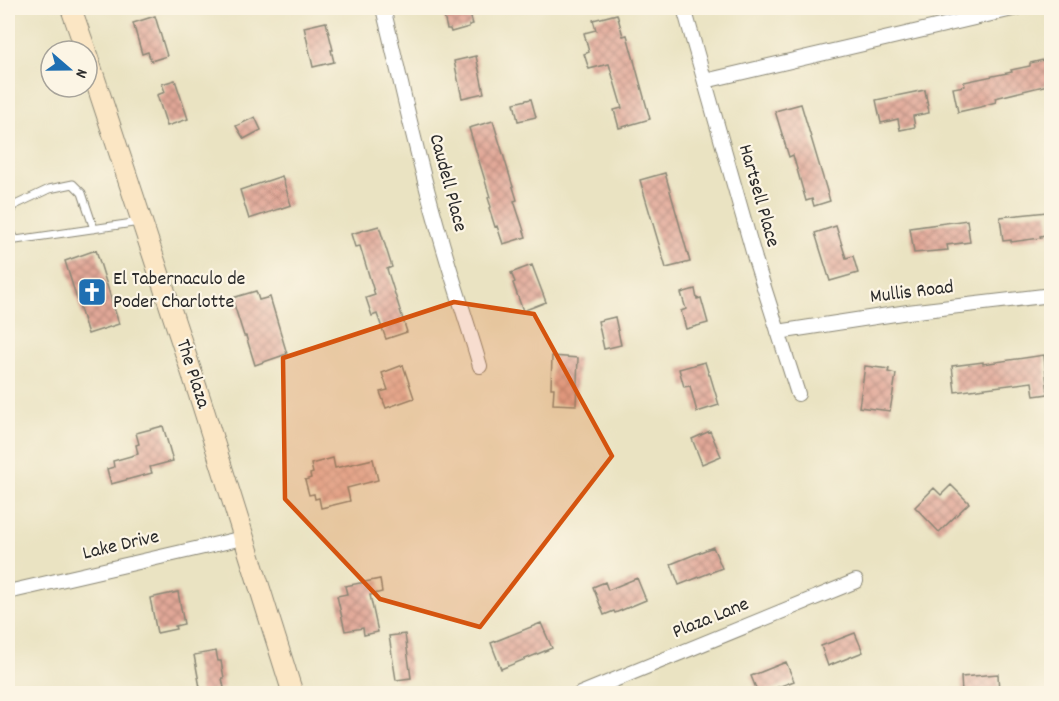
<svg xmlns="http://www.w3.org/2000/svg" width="1059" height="701" font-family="Dekko,sans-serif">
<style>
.building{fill:url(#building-cross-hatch)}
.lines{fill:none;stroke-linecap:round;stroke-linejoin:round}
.lane-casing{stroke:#8a8776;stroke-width:9}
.street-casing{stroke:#8a8776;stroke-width:16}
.secondary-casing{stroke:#8a8776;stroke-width:22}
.lane{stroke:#fff;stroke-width:7}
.street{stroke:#fff;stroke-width:14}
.secondary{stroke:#fbe6c4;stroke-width:20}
.marked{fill:#d5540f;fill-opacity:0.2;stroke:#d5540f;stroke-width:4.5;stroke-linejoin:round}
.labels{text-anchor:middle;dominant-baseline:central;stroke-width:4.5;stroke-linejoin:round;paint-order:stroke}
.street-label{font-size:20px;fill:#2b2b2b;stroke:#fcf5e5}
.poi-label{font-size:20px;fill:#2b2b2b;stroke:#fcf5e5;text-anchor:start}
</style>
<defs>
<pattern id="building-cross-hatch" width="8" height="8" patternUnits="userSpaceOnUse" patternTransform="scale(1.5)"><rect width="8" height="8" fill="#e2a898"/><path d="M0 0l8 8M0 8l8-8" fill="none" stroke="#b7897c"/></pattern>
</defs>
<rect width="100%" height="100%" fill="#fcf5e5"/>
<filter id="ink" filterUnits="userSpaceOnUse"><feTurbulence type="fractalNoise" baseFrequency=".0167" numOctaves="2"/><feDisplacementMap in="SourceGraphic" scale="12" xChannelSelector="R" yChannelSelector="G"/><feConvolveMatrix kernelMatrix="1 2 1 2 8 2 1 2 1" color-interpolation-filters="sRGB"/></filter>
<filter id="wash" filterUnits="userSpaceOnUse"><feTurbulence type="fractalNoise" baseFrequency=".008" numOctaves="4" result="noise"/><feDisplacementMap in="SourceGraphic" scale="24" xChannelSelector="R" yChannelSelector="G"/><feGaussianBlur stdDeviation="1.35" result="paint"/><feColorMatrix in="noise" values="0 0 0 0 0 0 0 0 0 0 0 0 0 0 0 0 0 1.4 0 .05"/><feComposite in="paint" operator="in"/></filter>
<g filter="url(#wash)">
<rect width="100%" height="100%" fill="#eae3c2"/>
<g id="blocks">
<path class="building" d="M459,8h9l5,16 -4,1v2l-18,5 -1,-3h-3l-4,-17z
M617,14l6,22 4,-1 23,84 -31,9 -5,-18 8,-2 -13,-44 -20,5 -5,-15 5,-2 -5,-19 12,-3 -3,-10z
M155,16l12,40 -16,5 -3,-9 -6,2 -9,-31z
M326,22l7,28h-2l3,12 -21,5 -9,-40z
M476,56l8,37 -22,5 -8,-37z
M1052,58v26l-57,14 1,4 -11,3v1l-27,6 -5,-24 12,-2 -1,-4 48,-10 -1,-2 19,-4v-3z
M175,80l13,39 -21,7 -10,-31 8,-3 -3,-8z
M925,90l4,23 -16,3 2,11 -15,3 -2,-11 -17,4 -5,-23z
M531,99l5,18 -18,4 -4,-18z
M801,104l29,97 -16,5 -2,-7 -6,2 -13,-46 -4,2 -14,-46z
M255,117l6,13 -17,9 -8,-13z
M493,121l24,79 -3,1 12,36 -23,7 -6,-18 -2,1 -6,-19 2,-1 -3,-9 2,-1 -21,-69z
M665,173l25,89 -24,6 -26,-88z
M282,176l9,29 -42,14 -9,-29z
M1047,212l3,22 -10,2 1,2 -30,4v-2l-8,1 -3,-24z
M967,220l3,22 -23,3 1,5 -34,3 -4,-25z
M379,226l13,41 -5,2 20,63 -21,7 -9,-25 -5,2 -6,-18 9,-3 -15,-49 -5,1 -4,-13z
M836,226l10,32 7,-2 5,17 -28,8 -15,-48z
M96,250l23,74 -31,10 -23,-73z
M532,265l14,37 -23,9 -10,-28 2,-1 -4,-9z
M695,289l2,10 4,-1 7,25 -22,6 -5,-18 5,-2 -5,-16z
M256,291l3,9 11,-3 17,57 -32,11 -9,-29h-2l-12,-38z
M615,317l6,28 -17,4 -6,-28z
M1044,355l4,39 -14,2 -2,-14 -77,10 -3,-26 31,-4v2z
M552,356l26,2 -2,47 -23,-1 1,-16h-3z
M705,362l4,13h1l9,30 -22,7 -7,-26 -6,1 -5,-18z
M403,365l11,33 -28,10 -6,-16 8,-2 -6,-17z
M865,366l24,3 -1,3 8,2 -6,37 -31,-4z
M163,426l10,35 -23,6 2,6 -41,11 -4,-15 7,-2 -1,-6 25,-7 -2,-9 3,-1 -3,-11z
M710,431l11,25 -19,8 -10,-25z
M333,458l2,10 38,-9 5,21 -31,8 3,13 -29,7 -2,-10 -4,1 -1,-5 -5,1 -4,-15 6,-2 -1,-4 3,-1 -2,-9z
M951,485l18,18 -30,29 -24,-25 19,-19 7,7z
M713,547l9,21 -43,17 -8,-21z
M637,578l9,22 -31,13 -1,-2 -10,4 -11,-28 12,-5 3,8z
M380,579l2,13 -12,3 8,37 -14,3 -1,-7 -18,3 -8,-35 10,-2 -2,-8z
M178,592l6,32 -9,2 1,3 -19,4 -7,-35z
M541,623l11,25 -51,21 -10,-26z
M855,633l8,19 -35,14 -7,-20z
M405,634l6,44 -15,2 -7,-44z
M216,651l2,10h3l3,17h-2l2,10 -23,5 -7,-38z
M786,662l8,19 -31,12h-5l-7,-17z
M998,674l1,19h-37l-1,-16z"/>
</g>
</g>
<g filter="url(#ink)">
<use href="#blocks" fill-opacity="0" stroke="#8a8776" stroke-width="1.5"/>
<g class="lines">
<g class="lane-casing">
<path id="lane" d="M8,226l5,-20 36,-17 24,-5 9,9 12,36
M8,227l8,13 124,-18"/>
</g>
<g class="street-casing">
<path id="street" d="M383,8c19,77 35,155 58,231 12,43 27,85 39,127
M684,8l71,251 43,135
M705,81l312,-73
M778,332l130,-20 144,-17
M8,592l235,-54
M580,694l276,-113"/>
</g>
<g class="secondary-casing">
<path id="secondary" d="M71,8l15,43
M87,55c38,117 77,232 115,349 30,96 60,193 91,290"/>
</g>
<use href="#lane" class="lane"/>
<use href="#street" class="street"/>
<use href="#secondary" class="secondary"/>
</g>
</g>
<path class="marked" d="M454,302l80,12 78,142 -132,171 -100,-28 -95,-100 -2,-141z"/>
<defs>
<g id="church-square" transform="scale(1.5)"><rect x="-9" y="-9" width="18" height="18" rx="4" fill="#1f6fb2" stroke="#fcf5e5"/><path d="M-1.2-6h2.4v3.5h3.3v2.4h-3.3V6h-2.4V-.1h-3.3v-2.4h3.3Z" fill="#fff"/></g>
</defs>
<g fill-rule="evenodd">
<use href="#church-square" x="92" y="292"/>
</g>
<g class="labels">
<g class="street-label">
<text transform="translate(447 183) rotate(75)">Caudell Place</text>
<text transform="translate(758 196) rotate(74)">Hartsell Place</text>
<text transform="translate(912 293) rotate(-7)">Mullis Road</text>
<text transform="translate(192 374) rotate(72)">The Plaza</text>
<text transform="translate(121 546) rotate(-13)">Lake Drive</text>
<text transform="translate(711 619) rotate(-22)">Plaza Lane</text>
</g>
<g class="poi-label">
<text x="113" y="280">El Tabernaculo de<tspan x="113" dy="23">Poder Charlotte</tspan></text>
</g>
</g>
<rect width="1059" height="701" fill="none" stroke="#fcf5e5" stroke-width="30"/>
<g transform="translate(69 69) rotate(110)"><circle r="28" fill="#fcf5e5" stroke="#a8a49b" stroke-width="1.5"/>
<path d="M0-4.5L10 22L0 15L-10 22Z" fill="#1f6fb2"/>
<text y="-9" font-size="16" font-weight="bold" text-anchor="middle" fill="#2b2b2b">N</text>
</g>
</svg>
